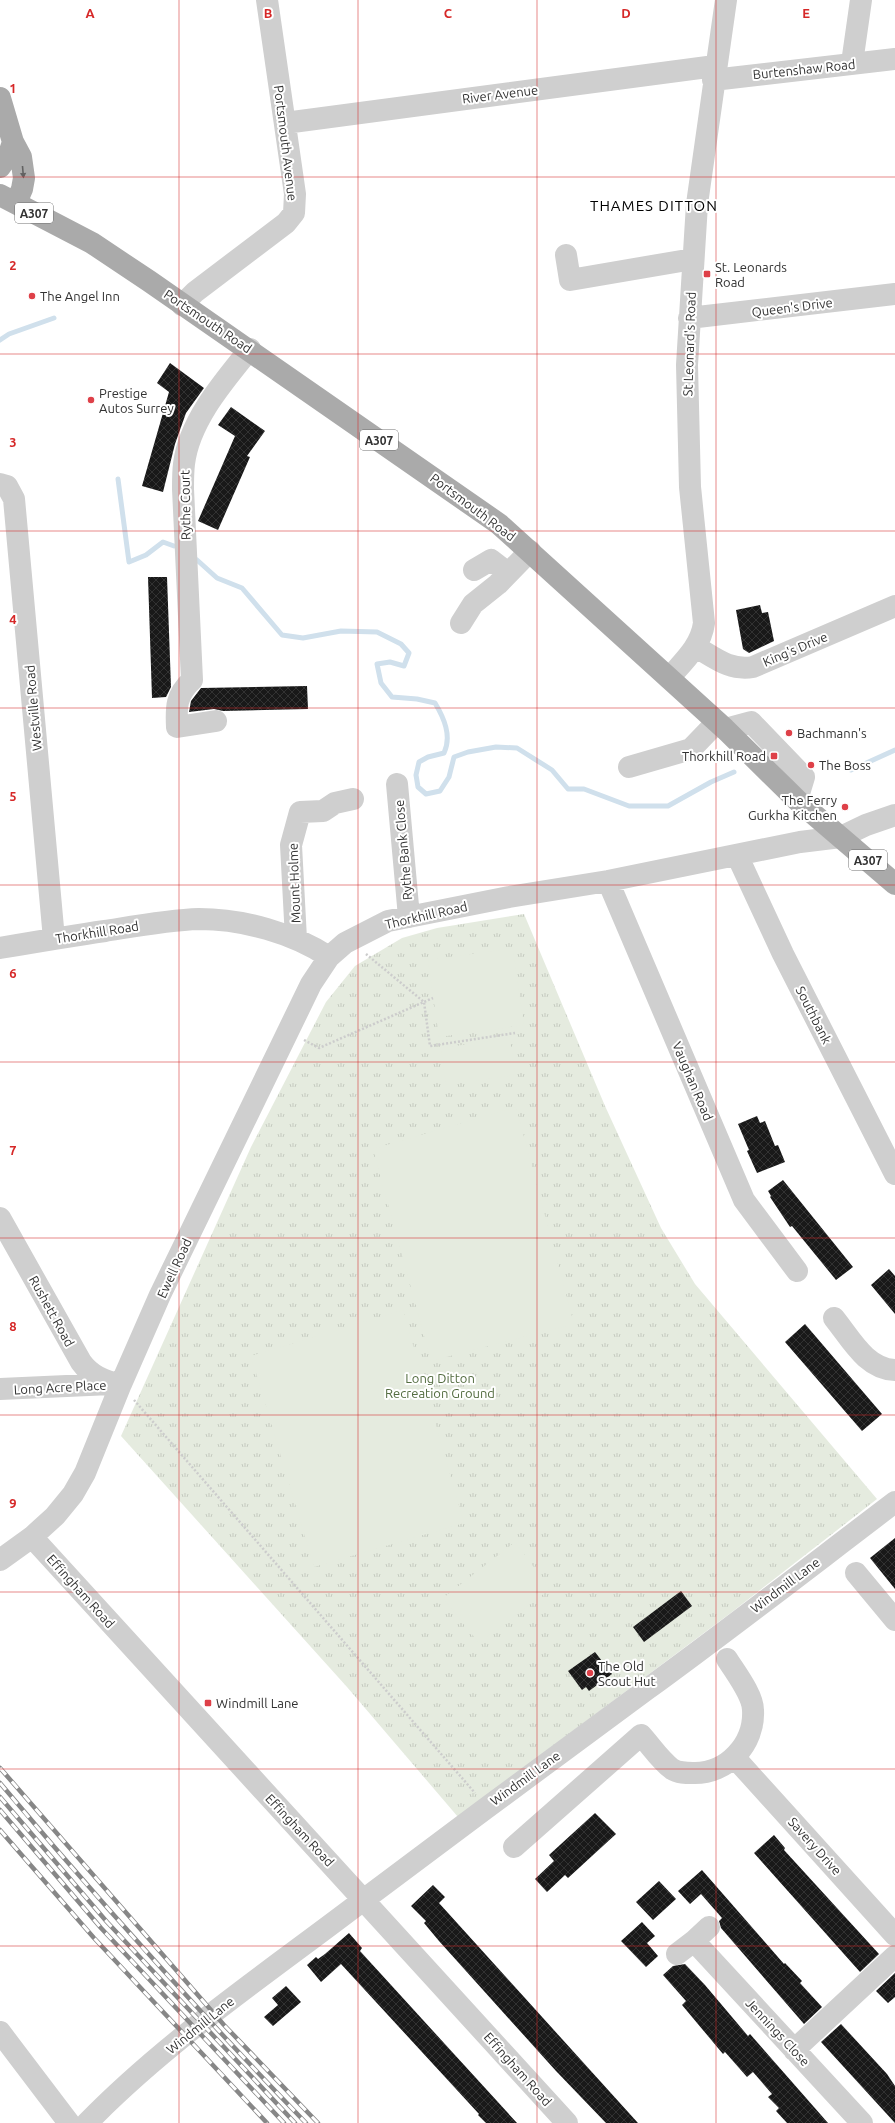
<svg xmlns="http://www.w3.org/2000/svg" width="895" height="2123" font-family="Ubuntu,sans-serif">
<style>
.park{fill:url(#park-tufts)}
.garden{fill:#e5ebdf}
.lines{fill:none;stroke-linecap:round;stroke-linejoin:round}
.stream{stroke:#d0e0ec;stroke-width:5}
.building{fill:url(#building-cross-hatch)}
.path{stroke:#ccc;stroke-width:2.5;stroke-dasharray:2 2;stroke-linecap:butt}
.minor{stroke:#cfcfcf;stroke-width:22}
.major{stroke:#aaa;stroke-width:22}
.rail-casing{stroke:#878787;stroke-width:4.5}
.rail{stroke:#fff;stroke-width:3;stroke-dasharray:9;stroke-linecap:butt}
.oneway{fill:#626262}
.grid{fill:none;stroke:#d62828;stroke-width:1;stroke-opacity:0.55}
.poi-dot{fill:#de4048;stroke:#fff;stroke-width:1.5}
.labels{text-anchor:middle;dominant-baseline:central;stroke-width:4;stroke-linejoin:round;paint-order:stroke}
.shield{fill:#fff;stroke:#707070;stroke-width:1}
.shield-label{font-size:12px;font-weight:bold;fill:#323232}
.street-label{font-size:13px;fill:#323232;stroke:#fff}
.poi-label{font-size:13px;fill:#323232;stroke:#fff;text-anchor:start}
.park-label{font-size:13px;fill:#546d41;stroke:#fff}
.quarter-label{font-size:15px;letter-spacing:1px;fill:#000;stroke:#fff}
.grid-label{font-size:13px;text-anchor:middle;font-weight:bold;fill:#d62828;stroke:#fff;stroke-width:4;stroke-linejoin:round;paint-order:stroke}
</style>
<defs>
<pattern id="park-tufts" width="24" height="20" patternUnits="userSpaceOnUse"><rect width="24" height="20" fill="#e5ebdf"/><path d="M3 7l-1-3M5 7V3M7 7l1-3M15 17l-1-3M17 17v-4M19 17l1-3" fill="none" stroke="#c5cac0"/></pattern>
<pattern id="building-cross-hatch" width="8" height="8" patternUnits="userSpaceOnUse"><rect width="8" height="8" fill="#191919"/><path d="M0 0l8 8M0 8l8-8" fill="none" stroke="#323232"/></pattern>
</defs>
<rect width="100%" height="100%" fill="#fff"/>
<path class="park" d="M524,914l81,192 56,122 34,56 182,215 -145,113 -274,205 -111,-130 -226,-251 130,-289 75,-145 29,-36 47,-28 35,-10z"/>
<path class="garden" d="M513,948l11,77 -85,12 -11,-77z
M510,1038l5,37 -69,10 -5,-37z
M516,1107l58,217 -143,37 -58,-212z
M403,1310l61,213 -150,44 -63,-211z
M515,1542l35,47 -71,54 -36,-45z"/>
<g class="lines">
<path class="stream" d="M0,340l9,-6 45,-16
M118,479l11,83 17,-7 17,-13 11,4
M197,560l20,18 25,10 40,47 21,3 38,-7 36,1 24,12 8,9 -5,13 -14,-4 -13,2 4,19 11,14 25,2 18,4c9,15 17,33 9,50l-16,4 -9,5 -3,13 2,12 8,7 14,-3 9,-14 5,-20 14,-5 28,-5 21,1 35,22 16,19h16l45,17h39l43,-24 23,-10
M851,770l44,-20"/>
</g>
<path class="building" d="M170,363l34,25 -18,25 -11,31 -12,48 -21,-6 27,-94 -12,-9z
M231,407l34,24 -18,25 3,1 -32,73 -20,-9 37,-85 -17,-11z
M148,577h19l4,110 -5,10 -14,1z
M760,605l2,8 6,-1 6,29 -25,12 -6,-4 -7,-39z
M307,686l1,23 -85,2 -9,-2 -25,3 2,-11 10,-13z
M757,1116l3,7 5,-2 10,25 3,-1 7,17 -28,11 -10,-22 2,-1 -11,-26z
M783,1180l70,87 -17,13 -44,-54 -2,1 -20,-30 1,-1 -3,-5z
M889,1269l6,7v38l-24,-29z
M805,1324l77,90 -20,17 -77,-89z
M895,1538v51l-25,-31z
M681,1591l11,15 -48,36 -11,-15z
M595,1652l17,22 -23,17 -3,-4 -4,3 -14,-19z
M595,1813l21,21 -48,44 -3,-3 -18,17 -12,-13 19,-18 -5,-6z
M774,1835l11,13 -1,2 95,104 -19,18 -106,-119z
M702,1870l82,94 1,-1 17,18 -2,2 22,24 -18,17 -83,-96 -2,-7 3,-3 -21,-24 -11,10 -12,-13z
M659,1881l17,18 -23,21 -17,-18z
M433,1885l12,12 -6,6 199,220h-32l-50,-52 -117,-130 -15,-18 2,-2 -15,-15z
M642,1922l13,14 -8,7 11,13 -12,11 -25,-26z
M349,1933l13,15 -2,3 157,172h-31l-8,-8 1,-1 -138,-150 -20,18 -14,-17 9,-8 2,2 7,-5z
M685,1964l20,21 43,51 2,-2 78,89h-41l-11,-12 3,-3 -11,-11 4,-3 -19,-22 -6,5 -22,-25 -2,2 -41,-49 4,-4 -23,-26 10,-9z
M895,1973v24l-7,6 -12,-12z
M286,1986l15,16 -28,24 -9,-9 14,-12 -6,-7z
M841,2024l46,50 8,12v37l-74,-81z"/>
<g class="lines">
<path class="path" d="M366,954l58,48 6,44 85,-13
M304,1040l15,8 114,-50
M134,1400l341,393"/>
<path class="minor" d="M852,63l9,-63
M713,80l182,-21
M285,123l430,-57
M566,255l4,25 123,-21
M182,305l13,-13 91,-69 8,-10 1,-19 -28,-194
M689,318l206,-24
M0,484l7,2 7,13 40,440
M474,570l17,-10 17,13
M461,623l12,-19 25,-20 32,-33
M696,647c19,11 34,24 57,20l142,-61
M669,678c15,-17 32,-32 35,-55l-14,-136 -3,-122 10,-161 29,-204
M216,721l-39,6c-1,-20 -1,-32 15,-47l-9,-191c0,-9 0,-17 1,-25 5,-43 40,-83 66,-115
M725,729l26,-7 53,55 -7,23
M629,767l62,-18 26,-27
M397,784l12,133
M737,855l46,99 112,220
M608,881l136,319 53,71
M296,939l-5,-94 9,-33 23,-1 12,-8 18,-4
M0,948c35,-6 70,-12 105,-17 31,-5 63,-11 94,-12 44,0 94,14 130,38
M0,1218l81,144c10,14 23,20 40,22
M834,1318c17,21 32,51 61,52
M0,1389l111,-5
M32,1537l535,586
M0,1560l32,-23 23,-21 18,-22 12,-21 36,-89 39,-89 119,-245 32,-66 18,-27 16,-14 43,-22 121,-24 99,-16 192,-39 41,-5 25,-12 29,-10
M856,1573l39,47
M735,1758l160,177
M514,1847l127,-112c10,11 19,25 31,34 6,4 14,4 21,4 34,1 62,-29 60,-63 0,-15 -18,-38 -26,-51
M709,1927l-15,14 168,182
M677,1954l17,-13
M0,2032l69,91
M794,2050l101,-94
M87,2123c83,-85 185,-153 279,-225 93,-70 186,-139 280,-208 84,-61 166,-125 249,-188"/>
<path class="major" d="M0,98l13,44 8,15 3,21 -2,11 -6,14
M0,167l9,-13 4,-12
M0,195l92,48 57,38 350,243 226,205 72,71 98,84"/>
<g class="rail-casing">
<path id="rail" d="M0,1768l224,257 94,98
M0,1783c98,117 200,230 306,340
M0,1797l107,125 188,201
M0,1810l101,118 183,195
M0,1830l94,108 173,185"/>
</g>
<use href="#rail" class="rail"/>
</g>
<defs><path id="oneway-solid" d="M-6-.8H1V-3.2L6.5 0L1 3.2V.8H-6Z"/></defs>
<use class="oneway" href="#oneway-solid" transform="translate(23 172) rotate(85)"/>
<path class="grid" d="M179,0v2123M358,0v2123M537,0v2123M716,0v2123M0,177h895M0,354h895M0,531h895M0,708h895M0,885h895M0,1062h895M0,1238h895M0,1415h895M0,1592h895M0,1769h895M0,1946h895"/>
<g class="poi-dot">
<rect x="703" y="270" width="8" height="8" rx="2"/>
<circle cx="32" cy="296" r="4"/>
<circle cx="91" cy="400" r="4"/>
<circle cx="789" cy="733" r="4"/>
<rect x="770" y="752" width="8" height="8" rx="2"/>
<circle cx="811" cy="765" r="4"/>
<circle cx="845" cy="807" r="4"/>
<circle cx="590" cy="1673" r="4"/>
<rect x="204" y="1699" width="8" height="8" rx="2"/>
</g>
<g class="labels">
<g class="shield">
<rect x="15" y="203" width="38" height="20" rx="3"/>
<rect x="360" y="430" width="38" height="20" rx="3"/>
<rect x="849" y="850" width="38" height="20" rx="3"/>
</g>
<g class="shield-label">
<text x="34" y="213">A307</text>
<text x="379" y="440">A307</text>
<text x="868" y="860">A307</text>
</g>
<g class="street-label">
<text transform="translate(804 69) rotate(-6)">Burtenshaw Road</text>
<text transform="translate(500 94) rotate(-7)">River Avenue</text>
<text transform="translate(286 143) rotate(83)">Portsmouth Avenue</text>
<text transform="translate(792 307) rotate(-7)">Queen's Drive</text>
<text transform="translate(208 321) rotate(34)">Portsmouth Road</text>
<text transform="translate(689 344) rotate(-88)">St Leonard's Road</text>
<text transform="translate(185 505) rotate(-91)">Rythe Court</text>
<text transform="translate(473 507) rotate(37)">Portsmouth Road</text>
<text transform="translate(795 649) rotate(-23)">King's Drive</text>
<text transform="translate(33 708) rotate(-95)">Westville Road</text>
<text transform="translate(403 850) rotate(-95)">Rythe Bank Close</text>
<text transform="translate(294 883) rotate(-92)">Mount Holme</text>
<text transform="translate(426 915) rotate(-13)">Thorkhill Road</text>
<text transform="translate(97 932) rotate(-9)">Thorkhill Road</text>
<text transform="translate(814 1015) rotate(63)">Southbank</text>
<text transform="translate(693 1081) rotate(67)">Vaughan Road</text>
<text transform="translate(174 1268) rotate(-65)">Ewell Road</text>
<text transform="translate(52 1311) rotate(61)">Rushett Road</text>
<text transform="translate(60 1387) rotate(-3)">Long Acre Place</text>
<text transform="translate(785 1585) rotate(-37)">Windmill Lane</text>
<text transform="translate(81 1591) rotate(48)">Effingham Road</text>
<text transform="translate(525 1778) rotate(-36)">Windmill Lane</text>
<text transform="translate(300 1830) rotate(47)">Effingham Road</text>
<text transform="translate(815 1846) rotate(48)">Savery Drive</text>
<text transform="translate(200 2025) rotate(-39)">Windmill Lane</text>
<text transform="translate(778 2032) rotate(47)">Jennings Close</text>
<text transform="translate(518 2069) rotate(48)">Effingham Road</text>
</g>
<g class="poi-label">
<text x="715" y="267">St. Leonards<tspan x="715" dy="15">Road</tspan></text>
<text x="40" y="296">The Angel Inn</text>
<text x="99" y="393">Prestige<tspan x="99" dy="15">Autos Surrey</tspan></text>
<text x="797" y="733">Bachmann's</text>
<text x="766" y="756" text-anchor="end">Thorkhill Road</text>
<text x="819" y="765">The Boss</text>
<text x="837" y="800" text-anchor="end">The Ferry<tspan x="837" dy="15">Gurkha Kitchen</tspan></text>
<text x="598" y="1666">The Old<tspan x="598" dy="15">Scout Hut</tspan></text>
<text x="216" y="1703">Windmill Lane</text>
</g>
<g class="park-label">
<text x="440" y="1378">Long Ditton<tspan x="440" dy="15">Recreation Ground</tspan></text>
</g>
<g class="quarter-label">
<text x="654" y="205">THAMES DITTON</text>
</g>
</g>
<g class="grid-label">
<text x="90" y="18">A</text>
<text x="268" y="18">B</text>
<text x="448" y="18">C</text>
<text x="626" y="18">D</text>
<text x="806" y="18">E</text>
<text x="13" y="93">1</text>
<text x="13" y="270">2</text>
<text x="13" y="447">3</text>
<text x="13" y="624">4</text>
<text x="13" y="801">5</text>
<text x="13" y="978">6</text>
<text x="13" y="1155">7</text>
<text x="13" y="1331">8</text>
<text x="13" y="1508">9</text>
</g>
</svg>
